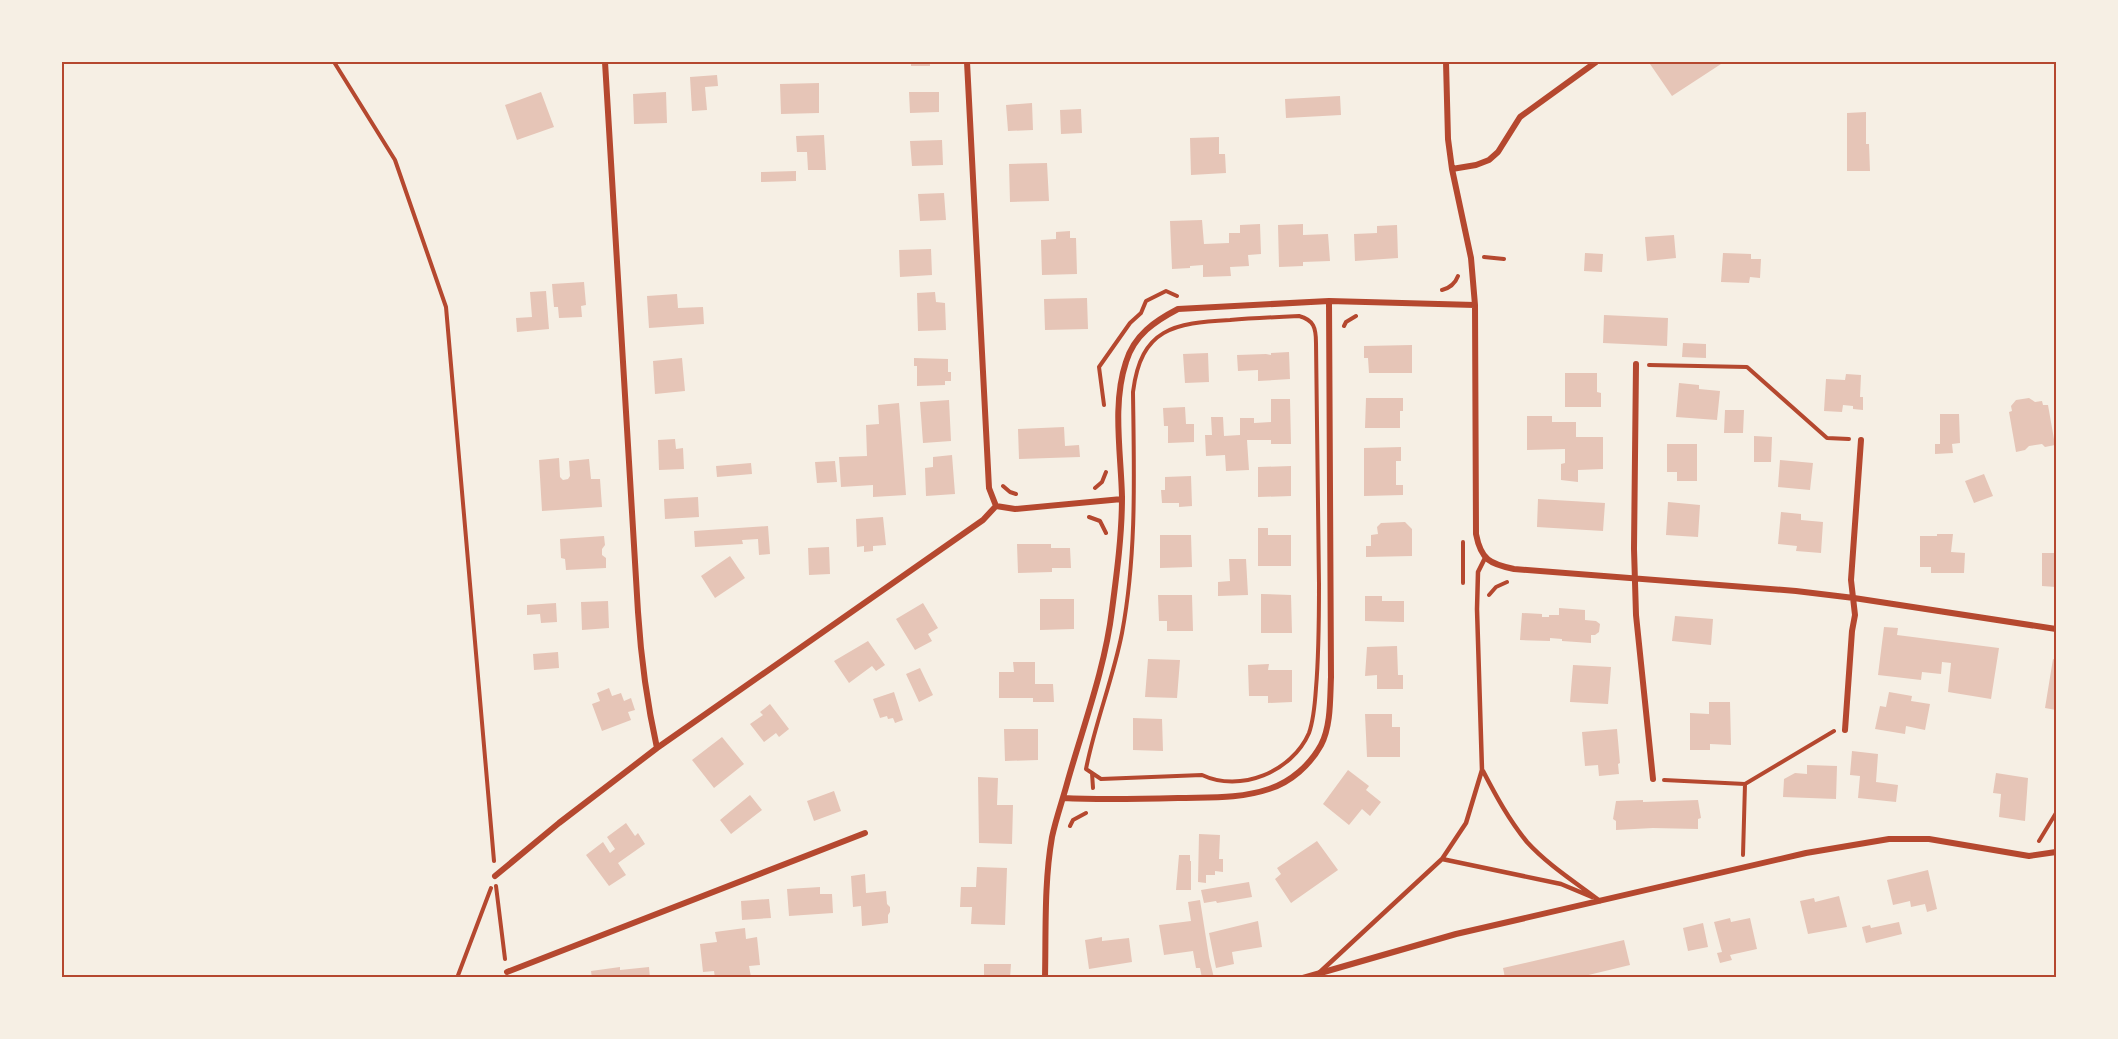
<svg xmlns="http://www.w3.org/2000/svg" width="2118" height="1039" font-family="Signika,sans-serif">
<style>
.building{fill:#e6c5b7}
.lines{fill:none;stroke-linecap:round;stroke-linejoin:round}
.path{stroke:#b5482f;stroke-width:4}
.service{stroke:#b5482f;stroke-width:4.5}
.minor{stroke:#b5482f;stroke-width:6}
.neatline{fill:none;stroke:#b5482f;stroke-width:2}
</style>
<rect width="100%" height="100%" fill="#f6efe4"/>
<path class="building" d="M911,62h19v4h-19z
M1654,62h65l2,2 -49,32 -22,-32z
M717,75l1,11 -13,1 2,23 -15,1 -2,-34z
M819,83v30l-38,1 -1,-30z
M541,92l13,35 -37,13 -12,-35z
M666,92l1,31 -33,1 -1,-30z
M909,92h30v20l-29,1z
M1340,96l1,19 -55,3 -1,-19z
M1032,103l1,27 -25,1 -2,-26z
M1081,109l1,24 -21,1 -1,-24z
M1866,112v32h3l1,27h-23v-58z
M824,135l2,35h-18l-1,-18h-10l-1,-16z
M1219,137v17h6l1,19 -35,2 -1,-37z
M942,140l1,25 -31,1 -2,-25z
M1047,163l2,38 -39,1 -1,-38z
M796,171v10l-35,1v-10z
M944,193l2,27 -26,1 -2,-27z
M1202,220l2,24 25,-1v-10h11v-8l20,-1 1,30 -13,1 1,11 -19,1 1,9 -28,1v-12l-13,1v2l-18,1 -2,-48z
M1303,224v11l25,-1 2,27 -27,1v4l-24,1 -1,-42z
M1397,225l1,33 -43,3 -1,-27 23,-1v-7z
M1070,231v7h6l1,36 -35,1 -1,-35 15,-1v-7z
M1674,235l2,23 -29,3 -2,-24z
M931,249l1,26 -32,2 -1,-27z
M1585,253l18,1 -1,18 -18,-1z
M1723,253l28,1v5h10l-1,19 -10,-1 -1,6 -28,-1z
M584,282l2,23 -5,1 1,11 -23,1 -1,-11h-4l-2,-23z
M546,291l3,38 -32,3 -1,-14 16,-1 -2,-25z
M935,292l1,10 9,1 1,27 -28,1 -1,-38z
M677,294l1,14 25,-1 1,17 -55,4 -2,-32z
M1087,298l1,31 -43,1 -1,-31z
M1604,315l64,3 -1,28 -64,-3z
M1683,343l23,1v14l-24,-1z
M1412,345v28h-43l-1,-15h-4v-12z
M1289,352l1,27 -32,2v-11l-20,1 -1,-16 29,-1 5,1v-2z
M1208,353l1,29 -24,1 -2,-29z
M682,358l3,33 -30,3 -2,-33z
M914,358l34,1v13h3v9h-6v4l-28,1v-20h-3z
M1565,373h32v19l4,1v14h-36z
M1846,374l15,1 -1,22h3v13l-10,-1v-3l-10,-1 -1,7 -18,-1 2,-32 19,1z
M1679,383l20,2v4l21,2 -3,29 -41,-3z
M1366,398h37v13h-3v17h-35z
M2029,398l6,4 7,-1 1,4h5l7,40 -10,2 -3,-3 -13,2 -4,4 -9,2 -7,-40 3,-1 -1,-5 5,-6z
M1271,399h19l1,45h-20v-4h-24l2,30 -23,1 -1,-16 -19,1 -1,-21h7l-1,-18h12l1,19 16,-1v-17h14v5l17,-1z
M949,400l2,41 -28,2 -3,-41z
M899,403l7,92 -33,2v-12l-32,2 -2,-30 28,-1 -1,-31 13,-1 -1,-19z
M1185,407l1,17h8v18l-26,1v-17h-4l-1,-18z
M1725,410h19l-1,23h-19z
M1940,414h19l1,29 -8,1 1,9 -18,1v-10h5z
M1527,416h25v6h24v15h27v32l-25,1v12l-17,-2v-16l4,-1v-14l-38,1z
M1064,427l1,19 14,-1 1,12 -61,2 -1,-30z
M1754,436l18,1 -1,25h-17z
M675,439l1,10 7,-1 1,21 -25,1 -1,-30z
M1667,444h30v37h-20v-9h-10z
M1401,447v14h-5v24h7v10l-39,1v-48z
M952,455l3,39 -29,2 -1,-28 8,-1v-10z
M559,458l1,19 3,3 5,-1 2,-3 -1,-15 20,-2 2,20h9l2,28 -60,4 -3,-51z
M1780,460l33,3 -3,27 -32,-3z
M835,461l2,21 -20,1 -2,-21z
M751,463l1,11 -35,3 -1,-11z
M1291,466v30l-33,1v-30z
M1984,474l9,22 -19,7 -9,-22z
M1191,476l1,30 -13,1v-4h-17l-1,-13h4v-13z
M698,497l1,20 -34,2 -1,-20z
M1538,499l67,4 -2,28 -66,-4z
M1668,502l32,3 -2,32 -32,-2z
M1781,512l20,2v6l22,2 -2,31 -25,-2 1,-5 -19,-2z
M883,517l3,28 -13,1v5l-9,1v-6l-7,1 -1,-28z
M1405,522l7,7v27l-46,1v-11h5v-11l7,-1 -1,-7 4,-4z
M768,526l2,28 -11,1 -1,-16 -16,1 1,4 -48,3 -1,-16z
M1258,528h10v7h23v31h-33z
M1937,534h16l-2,18 14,1 -1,20h-33v-6h-11v-31h17z
M1160,535h31l1,32 -32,1z
M604,536l1,9 -3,4v6l4,3v10l-40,2 -1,-11 -4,-1 -1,-19z
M1017,544h34v4h19l1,20h-19v4l-34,1z
M829,547l1,27 -21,1 -1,-27z
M2042,553h14v34l-14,-1z
M730,556l15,22 -30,20 -14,-22z
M1229,559h17l2,36 -30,1v-14l12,-1z
M1261,594l30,1 1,38h-31z
M1158,595h34l1,36h-26v-10h-8z
M1365,596h17v5h22v21l-39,-1z
M1040,599h34v30l-34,1z
M608,601l1,27 -27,2 -1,-28z
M556,603l1,19 -16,1 -1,-9 -13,1v-10z
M923,603l15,25 -10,6 4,7 -17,9 -19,-31z
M1559,608l26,2v10l11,1 4,3 -1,8 -4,3h-4v8l-29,-2v-2l-12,-1v3l-30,-1 2,-27 20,1v3h7v-2h10z
M1675,616l38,3 -2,26 -39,-4z
M1884,627l14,1 -1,7 102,13 -8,51 -43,-7 3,-29 -9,-1 -1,12 -19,-2 -1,8 -43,-5z
M868,641l17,24 -9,6 -4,-5 -23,17 -15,-22z
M1397,646l1,29h5v14h-26v-14l-12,1 2,-29z
M558,652l1,16 -25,2 -1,-16z
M1148,659l32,1 -3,38 -32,-1z
M2053,659l3,1v50l-11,-2z
M1013,662h22v22h18l1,18h-21v-4h-34v-26h15z
M1269,664l-1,6h24v32l-24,1v-7h-19l-1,-31z
M1573,665l38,2 -3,37 -38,-2z
M920,668l13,27 -14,7 -13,-28z
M609,688l3,8 9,-3 3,8 7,-3 4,12 -7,2 3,8 -29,11 -10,-27 8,-3 -3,-8z
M894,692l9,28 -8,3 -2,-5 -5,1 -1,-3 -7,2 -7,-19z
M1889,692l23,4 -1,5 19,3 -5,26 -19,-4 -1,8 -30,-5 5,-23 6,1z
M1709,702h21l1,43 -21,-1v6h-20v-37l19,1z
M770,704l19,25 -10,8 -3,-4 -12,9 -14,-18 13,-9 -3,-3z
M1365,714h27v13h8v30h-33z
M1133,718l29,1 1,32 -30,-1z
M1004,729h34v31l-33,1z
M1617,729l3,34 -2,1 1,10 -20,2 -1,-11 -13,1 -3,-34z
M722,737l22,27 -30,24 -22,-28z
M1852,751l26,3 -2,28 22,3 -2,17 -38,-4 2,-22 -10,-1z
M1807,765l30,1 -1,33 -53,-2 1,-18 11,-6 12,1z
M1348,770l21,16 -3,4 15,12 -11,14 -8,-7 -13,16 -26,-21z
M1996,773l32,5 -3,43 -26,-4 2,-23 -8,-1z
M978,777l20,1 -1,27h16l-1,39 -33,-1z
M834,791l7,20 -27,10 -7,-20z
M750,795l12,15 -31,24 -11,-14z
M1643,800v2l55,-2 3,18 -3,1v10l-45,-1 -37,2v-9l-3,-2 3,-18z
M626,823l9,13 3,-3 7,11 -27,19 8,12 -17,11 -23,-31 17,-13 7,11 5,-4 -8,-12z
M1199,834l21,1 -1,24h4v13l-8,-1v4h-9v8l-8,-1z
M1317,841l21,29 -47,33 -16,-24 6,-5 -4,-6z
M1179,855h11v6h1v29h-15z
M977,867l30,1 -2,57 -34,-1 1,-17h-12l1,-20h15z
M1928,870l9,39 -10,3 -2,-8 -14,3 -1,-6 -17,4 -6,-25z
M865,874l1,19 20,-2 1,13 3,3v5l-2,3v8l-26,3 -1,-20 -8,1 -2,-31z
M1249,882l3,15 -35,6 -1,-2 -12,2 -3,-13z
M820,887v7h12l1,19 -44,3 -2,-27z
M1839,896l8,31 -39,7 -8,-33 14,-3 1,4z
M769,899l2,19 -29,2 -1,-19z
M1200,900l9,57 5,21h-12l-2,-10h-4l-3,-17 -29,4 -5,-30 32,-4 -3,-19z
M1730,918l1,4 19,-4 7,31 -27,6 2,5 -12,3 -3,-10 5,-1 -8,-30z
M1258,921l4,26 -30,5 2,12 -18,4 -7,-35z
M1899,922l3,12 -36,9 -4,-16 8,-2 1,3z
M1703,923l5,24 -20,4 -5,-23z
M745,928l1,11 11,-2 3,28 -11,1 2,11 -36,1 -1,-7 -11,1 -3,-28 17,-2 -2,-10z
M1102,937v4l27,-3 3,24 -43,7 -4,-29z
M1624,940l6,25 -54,13h-71l-2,-10z
M984,964h27l-1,14h-26z
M620,967v3l29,-3 1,11h-58l-1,-7z"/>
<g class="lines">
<path class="path" d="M334,62l61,98 51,147 48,554
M1484,257l20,2
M1442,290c8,-2 13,-6 16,-14
M1299,316c15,4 17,12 17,27 1,80 2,160 3,241 0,35 0,69 -3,104 -1,15 -2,31 -7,45 -17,39 -69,60 -107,42l-101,4 -15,-10c9,-46 27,-90 36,-136 15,-80 12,-161 11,-241 8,-64 41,-69 97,-72 23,-2 46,-3 69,-4z
M1344,326l2,-4 10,-6
M1649,365l98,2 80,71 22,1
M1104,405l-5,-38 31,-44 11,-10 5,-12 20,-10 11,5
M1003,486l7,6 6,2
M1095,488l7,-6 4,-10
M1089,517l11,4 6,12
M1463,583v-41
M1489,595l7,-8 11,-5
M1092,773l1,15
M1664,780l81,4 -2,71
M1745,784l89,-53
M1070,826l3,-6 13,-7
M2039,841l17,-28
M496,886l9,73
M457,978l34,-90"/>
<path class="service" d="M1483,771c13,25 26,49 44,71 21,23 48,40 73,59
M1442,859l119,25 31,13
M1320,972l122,-113 24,-36 16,-53 -5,-161 1,-37 7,-14"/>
<path class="minor" d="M605,62l33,550c3,47 9,91 19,136
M967,62l22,426 7,18
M1452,169l24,-4 13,-5 9,-8 22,-35 76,-55
M1475,305l1,229c5,26 14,30 38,35l282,22 58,7 202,31
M1636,364l-2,185 2,66 17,164
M1845,730l7,-99 3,-16 -4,-35 10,-140
M1063,798c38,2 77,1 115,0 30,-1 62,1 91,-9 22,-7 41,-24 52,-44 10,-19 9,-46 10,-68l-2,-376
M495,876l64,-53 98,-75 326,-228 13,-14 19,3 107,-10
M507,972l358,-139
M1045,978c1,-47 -1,-95 7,-141 4,-19 11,-38 16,-57 16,-56 37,-112 44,-170 5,-38 10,-76 10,-113 -1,-44 -10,-93 4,-135 8,-27 29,-41 52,-53l151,-8 146,4 -4,-47 -19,-89 -4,-30 -2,-77
M1303,978l153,-44 350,-81 83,-14h40l100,17 27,-4"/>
</g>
<rect width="2118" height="1039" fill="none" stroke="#f6efe4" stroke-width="126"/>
<rect x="63" y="63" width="1992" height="913" class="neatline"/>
</svg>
